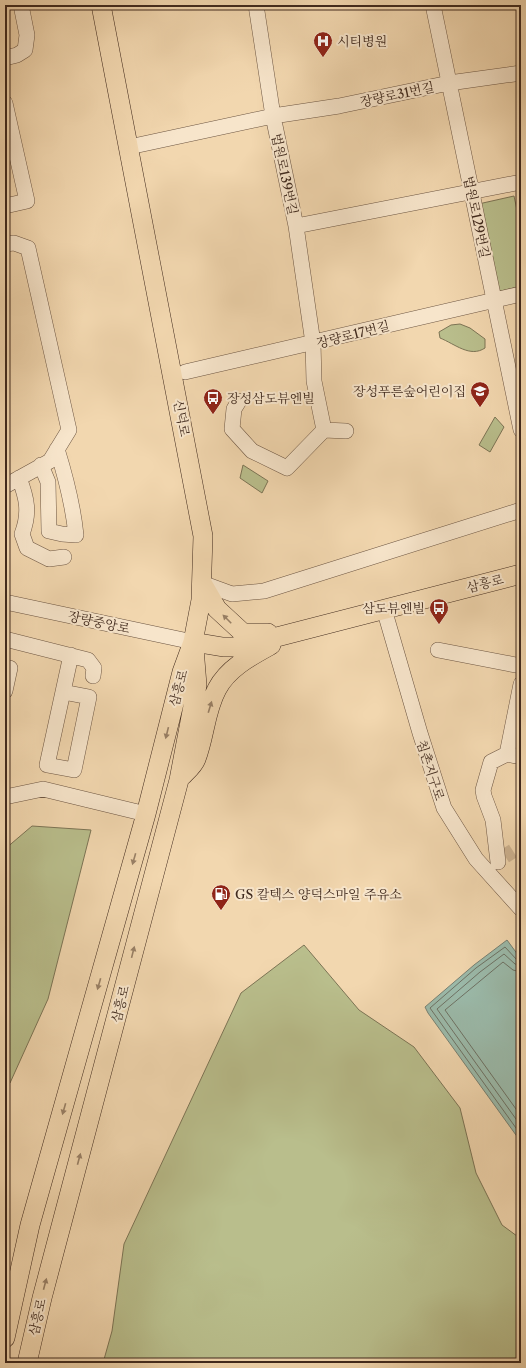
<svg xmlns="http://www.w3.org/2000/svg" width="526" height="1368" font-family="'Libre Caslon Text','Noto Serif KR',serif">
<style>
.green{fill:#b9be8c;stroke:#7c7455}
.water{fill:#9bbaaa;stroke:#778072}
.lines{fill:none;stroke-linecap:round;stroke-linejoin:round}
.shore{stroke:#6e7264;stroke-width:1}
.minor-tunnel{stroke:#ceb492;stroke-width:15;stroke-dasharray:15 8;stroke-linecap:butt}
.minor-casing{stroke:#6c5542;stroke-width:16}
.major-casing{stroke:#402a1e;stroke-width:20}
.minor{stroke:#f7e5cb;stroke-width:15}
.major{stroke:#f2d7af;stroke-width:19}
.oneway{fill:#998066}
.labels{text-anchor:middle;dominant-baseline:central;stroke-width:4;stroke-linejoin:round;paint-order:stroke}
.poi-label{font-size:13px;fill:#402a1e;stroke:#f7e5cb;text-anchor:start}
.street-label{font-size:13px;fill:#402a1e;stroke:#f7e5cb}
</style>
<rect width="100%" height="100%" fill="#f2d7af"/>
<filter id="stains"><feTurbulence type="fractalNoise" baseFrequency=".005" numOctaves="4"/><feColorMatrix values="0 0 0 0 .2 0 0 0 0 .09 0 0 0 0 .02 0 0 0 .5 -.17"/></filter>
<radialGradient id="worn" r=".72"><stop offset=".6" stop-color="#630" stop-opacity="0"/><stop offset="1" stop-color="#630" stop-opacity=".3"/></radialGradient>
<path class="green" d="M514,196l7,33v57l-27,7 -20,-88z
M460,324l10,4 15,11v9c-15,10 -30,-4 -45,-10l-1,-6 12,-7z
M495,417l9,10 -14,25 -11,-7z
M243,465l25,16 -6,12 -22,-15z
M32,826l59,4 -43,169 -38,84 -5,4v-238z
M304,945l55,65 55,37 46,61 16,65 26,52 19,14v124h-418l9,-32 12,-87 117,-251z"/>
<path class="water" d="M507,940l14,19v183l-93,-129 -3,-6 49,-42z"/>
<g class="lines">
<path class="shore" d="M521,961l-4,-1 -12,-13 -29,21 -46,40 91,127
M521,966l-6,-2 -11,-10 -24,18 -43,37 84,117
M521,972l-8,-2 -10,-8 -58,48 76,106"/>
<path class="minor-tunnel" d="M505,856l8,-5"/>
<g class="minor-casing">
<path id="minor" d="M433,5l88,425
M5,58l12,-3 8,-5 2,-15 -6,-30
M5,103l22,98 -22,5
M129,147l144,-31 66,-10 110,-23 72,-10
M296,226l225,-44
M5,244l9,-1 14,5 41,182 -19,31 -45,25
M185,372l336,-78
M239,401l-5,8 -2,20 20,22 35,17 37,-38 -10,-49 -1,-38 -17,-117 -23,-110 -17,-111
M324,430l22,1
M41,465l7,17 1,49 13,3 14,1c-3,-30 -10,-57 -19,-86
M19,478c8,20 11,35 3,56l5,14 22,11 15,-2
M202,583l30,11 32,-3 257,-81
M5,602l188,40
M384,609l36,124 24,75 32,51 45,50
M5,639l83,21 6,8 -1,8
M438,650l83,16
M5,691l5,-23
M63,692l26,5 -15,73 -27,-5 24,-110
M507,754l14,-70
M5,797l38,-8 103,25
M498,862l-5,-42 -9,-24 -1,-6 8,-28 16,-8 14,3"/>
</g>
<g class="major-casing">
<path id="major" d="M202,583l15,26 26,24h25
M193,642l30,5h15l283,-73
M182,776c5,-5 12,-11 14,-17 9,-23 9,-48 21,-70 11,-21 34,-33 54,-44
M5,1338l25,-113 116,-411 36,-142 11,-30 8,-42 2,-64 -102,-531
M27,1363l15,-65 137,-518 18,-95 -3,-37"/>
</g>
<use href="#minor" class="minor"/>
<use href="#major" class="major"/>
</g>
<defs><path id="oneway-solid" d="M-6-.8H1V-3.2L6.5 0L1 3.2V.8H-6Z"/></defs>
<g class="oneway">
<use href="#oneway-solid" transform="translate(227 619) rotate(-135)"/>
<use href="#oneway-solid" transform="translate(210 707) rotate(-73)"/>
<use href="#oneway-solid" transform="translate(167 733) rotate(104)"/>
<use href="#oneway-solid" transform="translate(134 859) rotate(106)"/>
<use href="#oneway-solid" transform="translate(133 952) rotate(-76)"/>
<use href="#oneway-solid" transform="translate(99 984) rotate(106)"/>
<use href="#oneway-solid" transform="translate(64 1109) rotate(106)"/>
<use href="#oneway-solid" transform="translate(79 1159) rotate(-75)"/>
<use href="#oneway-solid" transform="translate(45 1284) rotate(-75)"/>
</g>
<defs>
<g id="hospital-pin" transform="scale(1)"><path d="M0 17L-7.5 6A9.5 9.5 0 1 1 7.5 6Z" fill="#8f2418" stroke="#f7e5cb"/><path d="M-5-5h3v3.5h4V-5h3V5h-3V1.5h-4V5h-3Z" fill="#fff"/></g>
<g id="school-pin" transform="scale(1)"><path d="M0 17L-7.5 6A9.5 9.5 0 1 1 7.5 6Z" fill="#8f2418" stroke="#f7e5cb"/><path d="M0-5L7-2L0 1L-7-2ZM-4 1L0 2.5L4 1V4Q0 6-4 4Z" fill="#fff"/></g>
<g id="bus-pin" transform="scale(1)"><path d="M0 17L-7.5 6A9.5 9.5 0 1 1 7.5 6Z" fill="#8f2418" stroke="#f7e5cb"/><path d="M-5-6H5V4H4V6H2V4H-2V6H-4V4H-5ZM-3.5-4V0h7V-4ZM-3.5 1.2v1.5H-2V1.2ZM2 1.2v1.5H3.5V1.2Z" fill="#fff"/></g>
<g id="fuel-pin" transform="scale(1)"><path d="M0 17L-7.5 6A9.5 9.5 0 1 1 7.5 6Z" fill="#8f2418" stroke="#f7e5cb"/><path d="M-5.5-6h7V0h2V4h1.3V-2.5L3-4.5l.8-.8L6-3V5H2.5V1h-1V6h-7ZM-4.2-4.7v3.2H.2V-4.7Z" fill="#fff"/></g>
</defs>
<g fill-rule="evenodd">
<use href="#hospital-pin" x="323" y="41"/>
<use href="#school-pin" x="480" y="391"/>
<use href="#bus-pin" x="213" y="398"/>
<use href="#bus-pin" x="439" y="608"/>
<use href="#fuel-pin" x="221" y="894"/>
</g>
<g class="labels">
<g class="poi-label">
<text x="337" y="41">시티병원</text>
<text x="466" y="391" text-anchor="end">장성푸른숲어린이집</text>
<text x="227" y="398">장성삼도뷰엔빌</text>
<text x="425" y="608" text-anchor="end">삼도뷰엔빌</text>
<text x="235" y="894">GS 칼텍스 양덕스마일 주유소</text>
</g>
<g class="street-label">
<text transform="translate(397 94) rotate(-12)">장량로31번길</text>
<text transform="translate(285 174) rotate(78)">법원로139번길</text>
<text transform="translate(477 217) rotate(78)">법원로129번길</text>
<text transform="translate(353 334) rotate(-14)">장량로17번길</text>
<text transform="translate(182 418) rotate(79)">신덕로</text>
<text transform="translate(485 583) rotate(-14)">삼흥로</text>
<text transform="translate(99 622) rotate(12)">장량중앙로</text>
<text transform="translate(178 688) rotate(-75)">삼흥로</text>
<text transform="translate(431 770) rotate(72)">침촌지구로</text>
<text transform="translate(120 1004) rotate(-76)">삼흥로</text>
<text transform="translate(37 1317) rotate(-77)">삼흥로</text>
</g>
</g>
<rect width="526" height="1368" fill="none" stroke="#f2d7af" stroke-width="20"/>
<rect x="6" y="6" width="514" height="1356" fill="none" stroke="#402a1e" stroke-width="2"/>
<rect x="10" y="10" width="506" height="1348" fill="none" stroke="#402a1e"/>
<rect width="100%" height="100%" filter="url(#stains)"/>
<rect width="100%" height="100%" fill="url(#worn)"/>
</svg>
